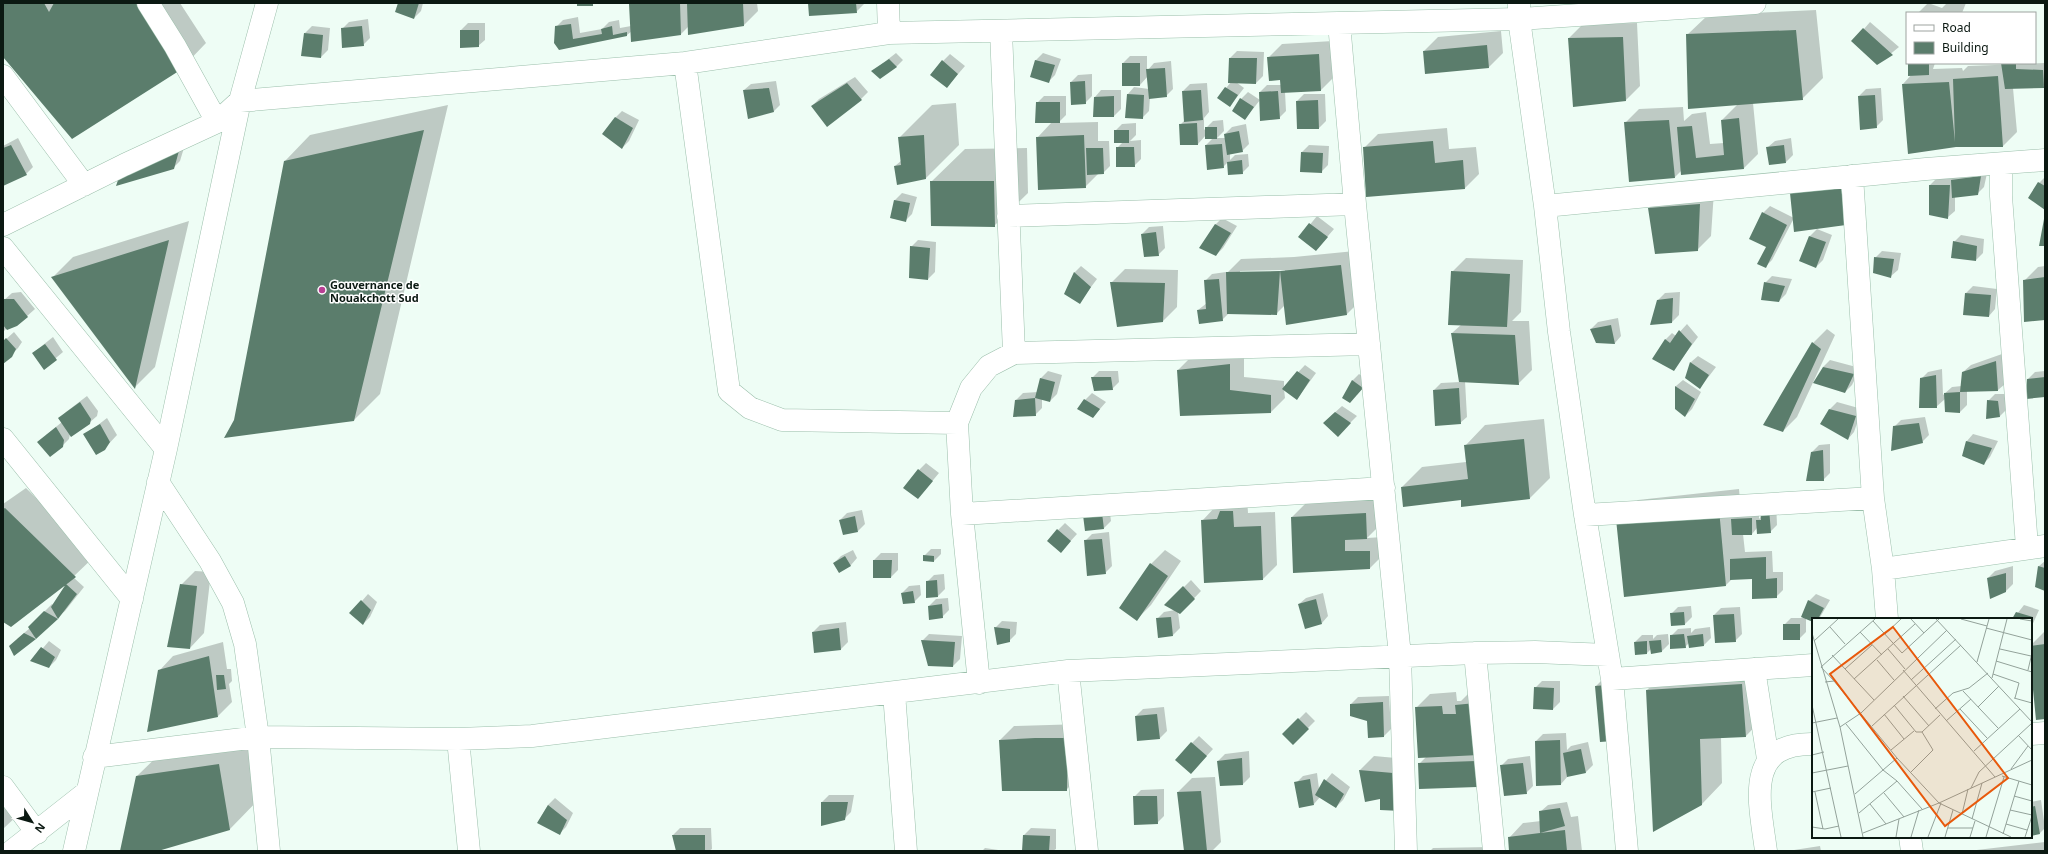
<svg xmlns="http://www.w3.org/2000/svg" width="2048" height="854" font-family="'Noto Sans',sans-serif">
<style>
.shadow{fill:#0003;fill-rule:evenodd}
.building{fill:#5b7d6c}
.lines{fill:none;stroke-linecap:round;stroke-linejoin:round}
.street-casing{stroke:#9bbfab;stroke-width:23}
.street{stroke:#fff;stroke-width:22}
.poi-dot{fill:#b83f94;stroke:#fff;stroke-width:1.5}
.labels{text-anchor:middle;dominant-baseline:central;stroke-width:3;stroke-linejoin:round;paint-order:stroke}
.poi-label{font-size:11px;font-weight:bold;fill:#0b1912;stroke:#fff;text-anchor:start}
.inset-road{fill:none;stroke:#93a29a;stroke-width:1}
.view{fill:#e8590c;fill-opacity:0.15;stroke:#e8590c;stroke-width:2}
.inset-edge{fill:none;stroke:#0b1912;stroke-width:2}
</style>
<rect width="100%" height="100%" fill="#eefdf5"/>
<path class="shadow" d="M3,3h177l26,40 -25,26 -178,-14z
M399,3h24l-2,8 -7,7z
M632,3h125l1,8 -14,14 -55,1 -8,8 -49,-3 -5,4 -67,14 -4,-22 7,-7 15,-3 2,16 22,-4 7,-7 10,-2 1,8 11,-2 -1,-21z
M809,3h56l-9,9z
M1568,3h23l-23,1z
M1928,3l14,5 5,-5h19l-4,10h-44z
M1816,10l7,68 -21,21 -49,4 5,51 -14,14 -62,2 -7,7 -50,-54 14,-14 44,-2 1,14 8,-7 14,-2 4,32 14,-1 -2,-23 16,-16 -51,-69 21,-20z
M368,19l2,19 -7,7 -21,-16 7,-7z
M1870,22l29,25 -21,17 -14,-35z
M468,23h17v17l-7,6 -17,-16z
M1637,23l3,63 -14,14 -57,-62 14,-14z
M312,26l18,2 -2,22 -7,7 -16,-24z
M1501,31l2,22 -14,14 -65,-16 14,-14z
M1333,41l2,35 -14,14 -36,2 1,19 -7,7 -19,-26 7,-7h15l-1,-6 -13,-21 14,-14z
M1237,51l27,1 -1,24 -7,7 -20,-1 8,6 -14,18 -12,-8 13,-16 -1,-24z
M896,53l7,7 -7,7 -23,4z
M1043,53l18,6 -6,16 -7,7 -17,-6 5,-16z
M950,54l15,12 -18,21 -4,-26z
M1130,56h17v15l7,-8 17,-2 2,28 -7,7 -16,1 -1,14 -7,7 -14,-24 6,-7 15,2 -1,-13 -8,9 -17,-22z
M1909,63h26l-2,6 29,-1 1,3 5,-5 77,-3v22l-32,3 4,44 -14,14h-48l-52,-62 9,-10z
M1092,74v22l-7,7 -14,-21 7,-7z
M855,77l13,15 -7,7 -49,7 7,-7z
M776,81l4,24 -7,7 -29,-22 7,-6z
M1207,83l2,29 -5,6v12l9,-9 10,-1 1,11 -7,7h8v-4l7,-7 14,-3 3,20 -7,7 -12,3v6l5,-5 13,-1 1,12 -7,7 -14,-11 -5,5 -17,-22 7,-7 -7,-3 -8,9 -18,-19 5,-5 -2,-29 7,-7z
M1881,88l2,32 -7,7 -17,-31 7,-7z
M1101,90h20v19l-7,7 -19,-19z
M1248,92l12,8 -15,19 -4,-20z
M1304,94h21l1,27 -7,7h-21l-1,-27z
M1044,96h22v19l-8,8 40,-1v19h11l1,25 -7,7h-4l-14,14 -48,-49 15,-16 -15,-19z
M956,103l3,42 -33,33 -31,-12 7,-6 -3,-22 33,-33z
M448,105l-68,289 -26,26h-119l50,-259 25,-26z
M622,111l17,9 -10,21 -7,7 -7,-30z
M1136,123v12l-6,6 11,-1v19l-7,7 -17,-18 6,-6 -8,-11 7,-7z
M1447,128l2,21 27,-2 3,27 -14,14 -101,-40 14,-14z
M18,138l15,29 -7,7 -23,11v-39z
M1791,138l2,17 -7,7 -18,-15 7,-6z
M186,141l-6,20 -7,7 -56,17z
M1309,145l20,1 -1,19 -7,7 -19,-20z
M1027,148l1,45 -34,33 -63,-44 34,-33z
M1988,169l-4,18 -7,7 -22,3v14l-7,6 -18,-32 7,-7h16l6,-5z
M2045,177v31l-6,-25z
M1714,191l-3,45 -14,14 -48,-42 14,-14z
M902,193l15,4 -5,17 -7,7 -14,-3 4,-18z
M1770,206l24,12 -22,42 -7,7 2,-20 -4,-34z
M1317,216l17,13 -18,21 -16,-13z
M1222,218l15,8 -14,22 -7,7 -1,-30z
M189,221l-34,146 -20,20 -82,-110 20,-20z
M1163,226l2,22 -7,7 -16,-21 7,-7z
M1817,229l15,6 -9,25 -7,7 -15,-6 9,-25z
M1961,235l23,4 -1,14 -7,7 -22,-18z
M918,240l18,2 -1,30 -7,7 -17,-32z
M1355,251l6,49 -14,14 -62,-9 -9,9 -47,-1 -7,7 -24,-10 9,-7 -2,-22 7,-7 14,-2v2l15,-15 53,-2zM1285,270v2l-45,1v-2z
M1882,251l19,2 -3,17 -7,6 -16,-18z
M1466,258l57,2 -2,52 -9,9h17l3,49 -14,14 -53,-3 2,36 -7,6 -26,-33 7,-7 19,-1 -8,-49 10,-9 -10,-52z
M1081,266l16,13 -18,24 -5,-30z
M2045,266v53l-21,-38 14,-14z
M1125,269l53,1 -1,37 -14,14 -52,-38z
M1772,276l20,3 -6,15 -7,7 -14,-18z
M1973,286l24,3 -2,20 -6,7 -23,-23z
M21,292l14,17 -18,16 -10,3 -4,4v-31l9,-8z
M1680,292l-1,23 -7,7 -14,-22 7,-7z
M1618,318l3,18 -6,7 -24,-14 7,-7z
M1687,324l11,13 -25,33 -8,-30 7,-7 4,3z
M1827,329l8,6 -38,82 -14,14 30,-88z
M14,332l8,10 -4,6 -15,15v-21z
M53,337l10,15 -19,16 -11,-15z
M1244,350v27l40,4v6l21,-22 11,8 -19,26 -13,-10 1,9 -14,14 -90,2 -3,-44 14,-14z
M2002,354l3,30 -7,6 -31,1v14l-7,7 -14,-1 -1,-12 -9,8 -15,-28 7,-7 14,-3 1,26 9,-8 10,-1 1,-14 8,-7z
M1698,356l18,11 -16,21 -14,-10 5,-16z
M1830,360l30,8 -8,17 -7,7 -22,-25z
M1048,371l14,4 -5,19 -7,7 -8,-2v9l-7,7 -19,-15 7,-7 15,-1 3,-14z
M1099,371h19l1,11 -7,7 -20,-11z
M2045,371v25l-17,-17 7,-7z
M1359,374l10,7 -12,14 -5,-14z
M1683,380l18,12 -9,17 -7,7 -9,-7v-23z
M1092,393l14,9 -13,15 -8,-17z
M1995,394h10l2,15 -7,7 -13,2 1,-17z
M87,396l11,15 -1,5 -8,7 -19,11 -1,5 -7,7 -16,-11 16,-13 -3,-3 7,-7z
M1837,402l25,7 -8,23 -6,7 -18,-30z
M1342,406l15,10 -19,19 -7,-19z
M1925,417l4,18 -7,7 -28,-15 7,-7z
M107,418l10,17 -13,14 -19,-14z
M1544,419l6,59 -20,20 -68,8v-7l-60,-12 20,-20 44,-5 -1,-16 20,-21z
M1973,434l25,7 -8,16 -7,7 -20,-8 4,-15z
M1830,444v29l-7,7 -11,-28 7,-7z
M926,463l13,10 -15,18 -5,-21z
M26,488l69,68 -22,21 11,10 -19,24 -50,44 2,-16 13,-11 -1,-1 23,-23 1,1 16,-25 -66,40v-116z
M1739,489l2,23h18v7l17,-18 1,24 -7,7 -13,-4 -5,6h-9l2,18 27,-1 1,21h10v18l-7,7 -23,-19 -21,1 -6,6 -109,-65 21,-20z
M1247,497l1,16 27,-1 2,53 -14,14 -61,-58 14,-15z
M1380,500l1,24 -14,14 16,-1 1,17 -14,14 -78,-51 14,-14z
M1109,506l2,15 -7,7 -18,2z
M862,510l3,14 -7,7 -18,-11 7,-7z
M1065,523l12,11 -10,11 -9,-15z
M1109,532l3,34 -7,7 -20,-32 7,-7z
M931,549h10v5l-7,7 -10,-5z
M853,550l4,8 -6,7 -12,6 -5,-8 7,-7z
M1165,550l16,11 -30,44 -14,14 14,-55z
M881,553h17v17l-7,7 -17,-17z
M2045,561v29l-9,-4 3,-20z
M2013,566v18l-7,7 -18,-13 7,-7z
M195,571l16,1 -7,61 -14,15 -9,-63z
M944,574l1,15 -7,7 -11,-14 7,-7z
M1191,580l10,11 -21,22 -2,-1 2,16 -7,7 -16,-16 7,-7 11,-2 -9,-5z
M920,585l1,10 -7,7 -12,-9 7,-7z
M1323,593l5,23 -6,7 -23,-19 7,-6z
M368,594l9,8 -7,15 -7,7 -1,-23z
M1816,594l14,6 -11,19h-6v2l-7,-3v14l-7,7 -15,-14 7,-7h15l3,-17z
M948,598l1,12 -7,7 -13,-11 7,-7z
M2024,605l15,5 -8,18v-9h-18z
M1691,606l1,11 -7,7 -14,-10 7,-7z
M1740,607l2,27 -7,7 -21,-26 7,-7z
M1002,621l15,1 -1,12 -7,7 -14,-13z
M846,622l2,20 -7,7 -26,3 -2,-20 7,-7z
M1710,627l1,11 -7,7 -15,-2 -4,4 -14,-11 7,-7 13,-1v5l4,-4z
M2044,632h1v86l-14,-58v-15z
M929,634l33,2 -2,23 -7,7 -24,-1 -6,-25z
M1668,634l1,10 -7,7 -11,1v-3l-4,4 -12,-11 7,-7h11v4l4,-4z
M49,641l12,9 -5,10 -7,7 -17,-6z
M223,642l4,27h4l1,12 -3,3 3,18 -14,14 -59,-45 14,-15z
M1762,665l4,50 -20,21 -25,1 1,46 -20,21 -55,-114 21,-20z
M1603,679l-2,62 -5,-55z
M1542,681h18v21l-7,7 -18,-21z
M1490,690l2,50 -2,32 -71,-8 7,-7 -10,-49 14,-14 26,-2 1,9h4l10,-10z
M1389,696l2,33 -7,7 -33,-32 7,-7z
M1164,707l3,24 -7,7 -24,-22 7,-7z
M1306,712l9,9 -22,22 -9,-9z
M1082,724l-2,52 -14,14 -66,-50 14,-14z
M252,731l11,64 -33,34 -76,22h-33l16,-75 34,-33z
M1566,733l1,17 4,-4 17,-4 5,23 -7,7 -18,4 -7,8 -25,-43 7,-7z
M1199,736l14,13 -22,24 1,-30z
M1249,751l1,26 -7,7 -25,-23 7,-7z
M1374,756l33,3 8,37 -14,14 -20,-12 -21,-28z
M1530,756l3,30 -7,7 -25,-27 7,-7z
M1317,773l2,16 13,-16 18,14 -7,13 -7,7 -16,-10 -6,7 -18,-21 7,-7z
M1215,777l6,65 -9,9h-27l-7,-59 14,-14z
M1164,789v27l-7,7 -23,-26 7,-7z
M3,790l17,23 -17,16z
M829,795h25l-3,17 -7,7 -22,5v-22z
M555,798l18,15 -7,14 -7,7 -21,-12 10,-17z
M2041,800l4,28 -5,5 -9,2v-33z
M1567,802l4,15 7,-1 4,35h-72l-1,-13 14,-15 18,-2 -1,-9 8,-7z
M680,828h31l1,21 -3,2h-32l-4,-16z
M1031,828l25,1v20l-3,2h-30l1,-16z
M2045,842v9h-77z
M1820,846l1,5h-28l1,-1z
M1492,847v4h-62l3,-3z
M985,848l20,3h-23z"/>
<path class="building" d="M3,3h41l5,9 5,-9h82l46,66 -110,70 -69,-82z
M398,3h21l-5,16 -19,-7z
M577,3h16v3h-16z
M680,3l1,32 -50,7 -2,-38z
M687,3h56l1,23 -56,9z
M808,3h48l1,10 -48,3z
M571,24l2,15 29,-5 -1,-5 11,-3 1,9 14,-3v4l-68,14 -5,-7 1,-17z
M362,26l2,20 -22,2 -1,-20z
M1863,28l30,27 -16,10 -26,-24z
M460,30h19v17l-19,1z
M1796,30l7,70 -115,9 -2,-75z
M304,33l19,2 -2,23 -20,-2z
M1623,37l3,64 -53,6 -5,-69z
M1487,45l2,23 -64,6 -2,-23z
M1319,54l2,37 -40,2 -1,-13 -11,1 -2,-24z
M1229,58h28l-1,26 -28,-1z
M889,59l8,8 -17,12 -9,-8z
M942,60l16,14 -11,14 -17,-13z
M1035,60l20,5 -6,18 -19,-6z
M1122,63h18v23h-18z
M1908,63h21v12l-21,1z
M2001,63h15v6l27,1 1,18 -39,1z
M1165,68l2,29 -18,2 -3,-30z
M1998,76l5,71h-47l-48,7 -6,-70 47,-2 6,60 -2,-63z
M1085,81l1,23 -15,1 -1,-23z
M847,83l15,17 -35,27 -16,-21z
M1225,87l13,8 -8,12 -13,-9z
M769,88l5,24 -26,7 -5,-29z
M1201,90l2,30 -19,2 -2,-31z
M1278,91l2,28 -20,2 -1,-29z
M1127,94l17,1 -1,24 -18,-1z
M1875,95l2,33 -17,2 -2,-34z
M1114,96v21h-21l1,-20z
M1240,98l14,9 -9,13 -13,-9z
M1318,100l1,29h-22l-1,-28z
M1036,102h24v21h-25z
M615,117l18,11 -11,21 -20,-15z
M1739,118l5,51 -63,6 -4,-48 15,-1 4,32 28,-3 -3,-35z
M1669,120l6,58 -46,4 -5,-60z
M1197,123l1,22h-18l-1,-21z
M1205,127h12v12h-12z
M424,130l-70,291 -130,17 10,-18 50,-259z
M1114,130h15v13h-15z
M1239,131l4,21 -16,3 -3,-21z
M924,135l2,44 -29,6 -3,-19 7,-1 -3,-28z
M1084,135l2,53 -48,2 -2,-53z
M1433,141l2,22 28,-3 2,29 -99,8 -3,-50z
M1222,144l2,24 -17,2 -2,-25z
M11,145l16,30 -24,11v-38z
M1784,145l2,18 -17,2 -3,-18z
M180,147l-6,22 -58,17 6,-18z
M1116,147h18l1,20h-19z
M1086,148h17l1,26 -17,1z
M1301,152l22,1 -1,20 -22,-1z
M1242,160l1,14 -15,1 -1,-13z
M1981,176l-3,19 -26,3 -1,-18z
M930,181h64l1,46 -64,-1z
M2038,182l7,4v24l-17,-12z
M1929,185h21l-2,34 -19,-4z
M1841,187l5,38 -52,7 -4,-39z
M894,200l16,3 -4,19 -16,-4z
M1700,204l-2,47 -43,3 -7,-46z
M1762,212l25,13 -21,43 -9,-4 9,-17 -17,-8z
M2044,219h1v27h-6z
M1309,223l19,14 -12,14 -18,-14z
M1215,224l16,9 -15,23 -17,-8z
M1156,232l3,24 -15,1 -3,-23z
M1809,236l17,6 -10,26 -17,-7z
M169,240l-34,149 -84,-112z
M1953,241l24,5 -1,15 -25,-3z
M910,246l20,2 -2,32 -19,-2z
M1874,257l20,2 -3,19 -18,-5z
M1341,265l6,50 -61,10 -6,-54 -3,44 -50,-1 -1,-42 54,-1z
M1451,271l59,3 -3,53 -59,-2z
M1074,272l17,15 -11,17 -16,-10z
M2045,277v43l-21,2 -1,-42z
M1219,279l4,42 -24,3 -2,-14 9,-1 -2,-29z
M1110,282l55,1 -2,39 -46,5z
M1764,282l21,4 -6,16 -18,-2z
M1965,293l26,2 -2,22 -26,-2z
M1673,298l-1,25 -22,2 7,-25z
M4,299h10l14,18 -11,9 -10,4 -4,-5z
M1611,325l4,19 -19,-1 -6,-14z
M1679,330l13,14 -18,27 -22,-12 13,-20 5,4z
M1451,333l64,2 4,50 -60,-3z
M6,338l10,11 -4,8 -9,7v-23z
M1812,342l9,7 -38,83 -20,-7z
M45,344l12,16 -13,10 -12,-17z
M1996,361l2,30 -38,1 2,-20z
M1690,362l19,13 -9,14 -15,-11z
M1230,364v26l41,5v18l-91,3 -3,-46z
M1823,367l31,7 -9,19 -32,-10z
M1297,371l13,9 -13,20 -15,-11z
M1936,375l1,33h-18l1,-30z
M1091,377h20l2,13 -19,1z
M2045,377v20l-19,2 1,-20z
M1040,378l15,4 -5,20 -15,-4 1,18 -23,1 2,-17 20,-2z
M1352,380l11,8 -13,15 -8,-5z
M1675,386l20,13 -10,18 -10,-8z
M1459,388l2,36 -26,2 -2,-36z
M1960,392v21l-15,-1 -1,-19z
M1084,399l16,10 -7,9 -16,-9z
M1987,400l11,1 2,16 -14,2z
M80,402l11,17 -1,5 -19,13 -13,-19z
M1829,409l27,7 -8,24 -28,-16z
M1335,412l16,11 -13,14 -15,-14z
M1919,423l4,20 -32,8 2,-25z
M100,424l10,18 -5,8 -9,5 -13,-21z
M56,427l8,13 -1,7 -13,10 -13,-15z
M1524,439l6,60 -69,8v-7l-58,7 -2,-20 67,-8 -4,-34z
M1966,441l26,7 -8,17 -22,-9z
M1823,450l1,31h-18l5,-29z
M918,469l15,12 -15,18 -15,-11z
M5,508l71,69 -65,50 -8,-5v-113z
M1760,508h9l2,25 -14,1 -1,-14h5z
M1719,509l7,77 -102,11 -8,-78z
M1220,511h13l1,16 27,-1 2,54 -59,3 -3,-63 16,-1z
M1102,513l2,16 -19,2 -2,-16z
M1366,513l1,26 -22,1v11h25v18l-77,4 -2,-56z
M855,516l3,16 -15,3 -4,-15z
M1752,518v17h-20l-1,-16z
M1057,529l14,12 -10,12 -14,-12z
M1102,539l4,35 -19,2 -3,-36z
M923,555l11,1v6l-11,-1z
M845,556l6,10 -12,7 -6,-10z
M1766,557v22l11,-1v20l-25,1v-20l-22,1v-21z
M873,560h19l-1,18h-18z
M1150,563l18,13 -31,45 -18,-13z
M2038,566l7,2v23l-10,-4z
M2006,573v19l-16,7 -3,-21z
M937,580l1,17 -12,1v-17z
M66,584l11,10 -19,25 -22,20 -8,-12 16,-16 14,8 -7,-12z
M180,584l17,2 -7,63 -23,-2z
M1183,586l12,13 -15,15 -16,-9z
M913,591l2,12 -12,1 -2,-11z
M1316,599l6,25 -17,5 -7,-25z
M361,600l10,10 -8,15 -14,-12z
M1808,600l16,8 -6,11h-5v3l-12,-5z
M942,604l1,14 -14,2 -1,-14z
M1684,612l1,13 -14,1 -1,-13z
M2016,612l17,5 -1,2h-20z
M1734,614l2,28 -21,1 -2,-28z
M1171,617l2,19 -15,2 -2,-20z
M1783,624h17v16h-17z
M994,627l16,2v13l-13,3z
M839,628l2,22 -27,3 -2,-21z
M24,633l12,6 -22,17 -5,-10z
M1684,634l2,14 -16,1v-14z
M1703,634l1,12 -15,2 -2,-12z
M921,640l34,2 -2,25 -25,-1z
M1661,640l1,12 -11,2 -2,-13z
M1647,641v13l-12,1 -1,-13z
M2045,644v75l-9,1 -5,-51v-23z
M41,647l14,10 -6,11 -19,-7z
M209,656l9,61 -71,15 11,-62z
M216,675h8l2,14 -9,1z
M1742,684l4,53 -46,2 2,66 -49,27 -7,-142z
M1607,685l6,56 -13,1 -5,-56z
M1534,687l20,1 -1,22 -20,-1z
M1383,702l1,35 -16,1 -1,-17 -17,-5v-12z
M1476,703l3,52 -61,3 -3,-51 27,-1 1,8h13l-1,-9z
M1157,714l3,25 -23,2 -2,-25z
M1298,718l11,11 -16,16 -11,-11z
M1035,738h33l-1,53h-65l-3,-51z
M1560,740l1,45 -25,1 -1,-45z
M1191,742l16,14 -16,18 -16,-14z
M1581,749l5,24 -19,4 -4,-24z
M1242,758l1,27 -23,1 -3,-25z
M1476,761l1,26 -58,2 -1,-26z
M1523,763l4,31 -23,2 -4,-31z
M219,764l11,66 -72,21h-38l16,-75z
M1359,770l34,3 9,38 -22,-1v-11l-15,3z
M1310,779l4,26 -15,3 -5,-26z
M1324,779l20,15 -8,14 -21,-13z
M1201,791l6,60h-23l-7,-59z
M1133,796h24l1,28 -24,1z
M821,802h27l-3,18 -24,6z
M548,805l19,15 -7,15 -23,-12z
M2035,806l5,28 -9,2v-29z
M1560,808l5,18 -25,7 25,-3 2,21h-58l-1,-14 32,-4 -1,-22z
M672,835h33v16h-29z
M1023,835l27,1 -1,15h-27z"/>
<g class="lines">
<g class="street-casing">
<path id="street" d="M148,3l27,43 42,76
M888,3l1,30
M1519,3v16l26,187 14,126 26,183 27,164 15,172
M1339,23l16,181 45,452 6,195
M1001,31l13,322
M685,63l44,328 21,17 32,12 175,3
M3,76l81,109
M2001,164v32l26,351
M1852,176l21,322 10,71 4,50
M1545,206l381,-37 119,-9
M1008,216l347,-12
M3,225l121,-60 93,-43 23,-21 445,-38 204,-30 630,-14 236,-16
M3,248l163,201
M3,439l129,160
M158,482l52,79 23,42 12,41 13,93 11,114
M962,514l422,-26
M1585,515l288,-17
M1883,569l162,-23
M1475,653l19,198
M1754,669l14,90
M1068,671l19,180
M1612,679l201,-14
M979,683l-17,-169 -5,-91 14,-35 18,-22 25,-13 355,-9
M894,693l12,158
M2031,734l14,-1
M458,739l11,112
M94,757l164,-20 200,2 74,-3 536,-65 407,-18 60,-1 73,3
M3,787l34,46
M1910,837l2,14
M12,851l75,-59
M74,851l92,-402 74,-348 27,-98
M1766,851c-6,-47 -23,-108 47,-107"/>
</g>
<use href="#street" class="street"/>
</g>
<circle class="poi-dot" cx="322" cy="290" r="4"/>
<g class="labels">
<g class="poi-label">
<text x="330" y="284">Gouvernance de<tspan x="330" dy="13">Nouakchott Sud</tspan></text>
</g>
</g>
<g transform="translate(1812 618)">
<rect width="220" height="220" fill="#eefdf5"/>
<path class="inset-road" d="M99,1l13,14M124,1l96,103M149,1l26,7M208,1l12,2M61,3l29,32 37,-34M18,9l15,17M174,10l46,12M48,14l22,23M0,15l28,94 23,110M73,16l16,-15M2,23l24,-22M76,31l17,20M188,31l31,7M20,37l42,45M65,42l17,20M184,43l36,11M165,44l12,-43M33,51l27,-24M91,52l92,107M216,52l4,-17M181,56l26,9 -4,15M180,60l15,-59M42,61l61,-55M99,62l45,-41M22,63l63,77 42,45 72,34M13,64l9,-1 -13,-14 54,-48M151,73l35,37M91,78l26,30M202,80l18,5M0,87l29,132M82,87l22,27h6l18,-17M166,89l21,-21M123,91l18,-16 16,-5 19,-15M148,91l27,29M72,96l20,25M134,103l25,-22M0,105l25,-5M34,106l37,46 14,11M60,108l89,-81M28,109l21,-14 86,-83M206,117l14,15M79,132l23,-19M162,133l46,-42M0,137l12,-3M199,151l17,-23M99,154l22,-22 -11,-18M0,155l36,-7M190,158l30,9M159,170l8,-16 53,-49M0,174l19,-4M3,174l8,37M72,175l20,24M43,176l42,-36M202,178l18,5M58,186l16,20M198,192l22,5M47,195l38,-32 25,28M150,196l6,-25M160,201l10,-36M194,206l21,6M0,209l13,2 14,-3M136,210h25M51,215l76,-30 93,-43M191,216l16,-53M84,219l3,-18M99,219l8,-27M116,219l13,-34M133,219l8,-27M158,219l5,-16M174,219l18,-60M213,219l7,-21"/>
<path class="view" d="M81,9l115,151 -63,48 -115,-152z"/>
<rect width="220" height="220" class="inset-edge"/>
</g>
<rect width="2048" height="854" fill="none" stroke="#0b1912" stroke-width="8"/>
<rect x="1906" y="12" width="130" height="52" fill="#ffffff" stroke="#9da3a0"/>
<rect x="1914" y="25" width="20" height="6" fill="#ffffff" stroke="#9da3a0"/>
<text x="1942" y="32" font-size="12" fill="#0b1912">Road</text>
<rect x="1914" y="42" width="20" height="12" fill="#5b7d6c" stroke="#9da3a0"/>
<text x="1942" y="52" font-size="12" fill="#0b1912">Building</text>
<g transform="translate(32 822) rotate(127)" stroke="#ffffff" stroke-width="3" paint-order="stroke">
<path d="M0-3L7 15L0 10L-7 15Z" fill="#0b1912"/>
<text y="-6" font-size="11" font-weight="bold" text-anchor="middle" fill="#0b1912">N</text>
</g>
</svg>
